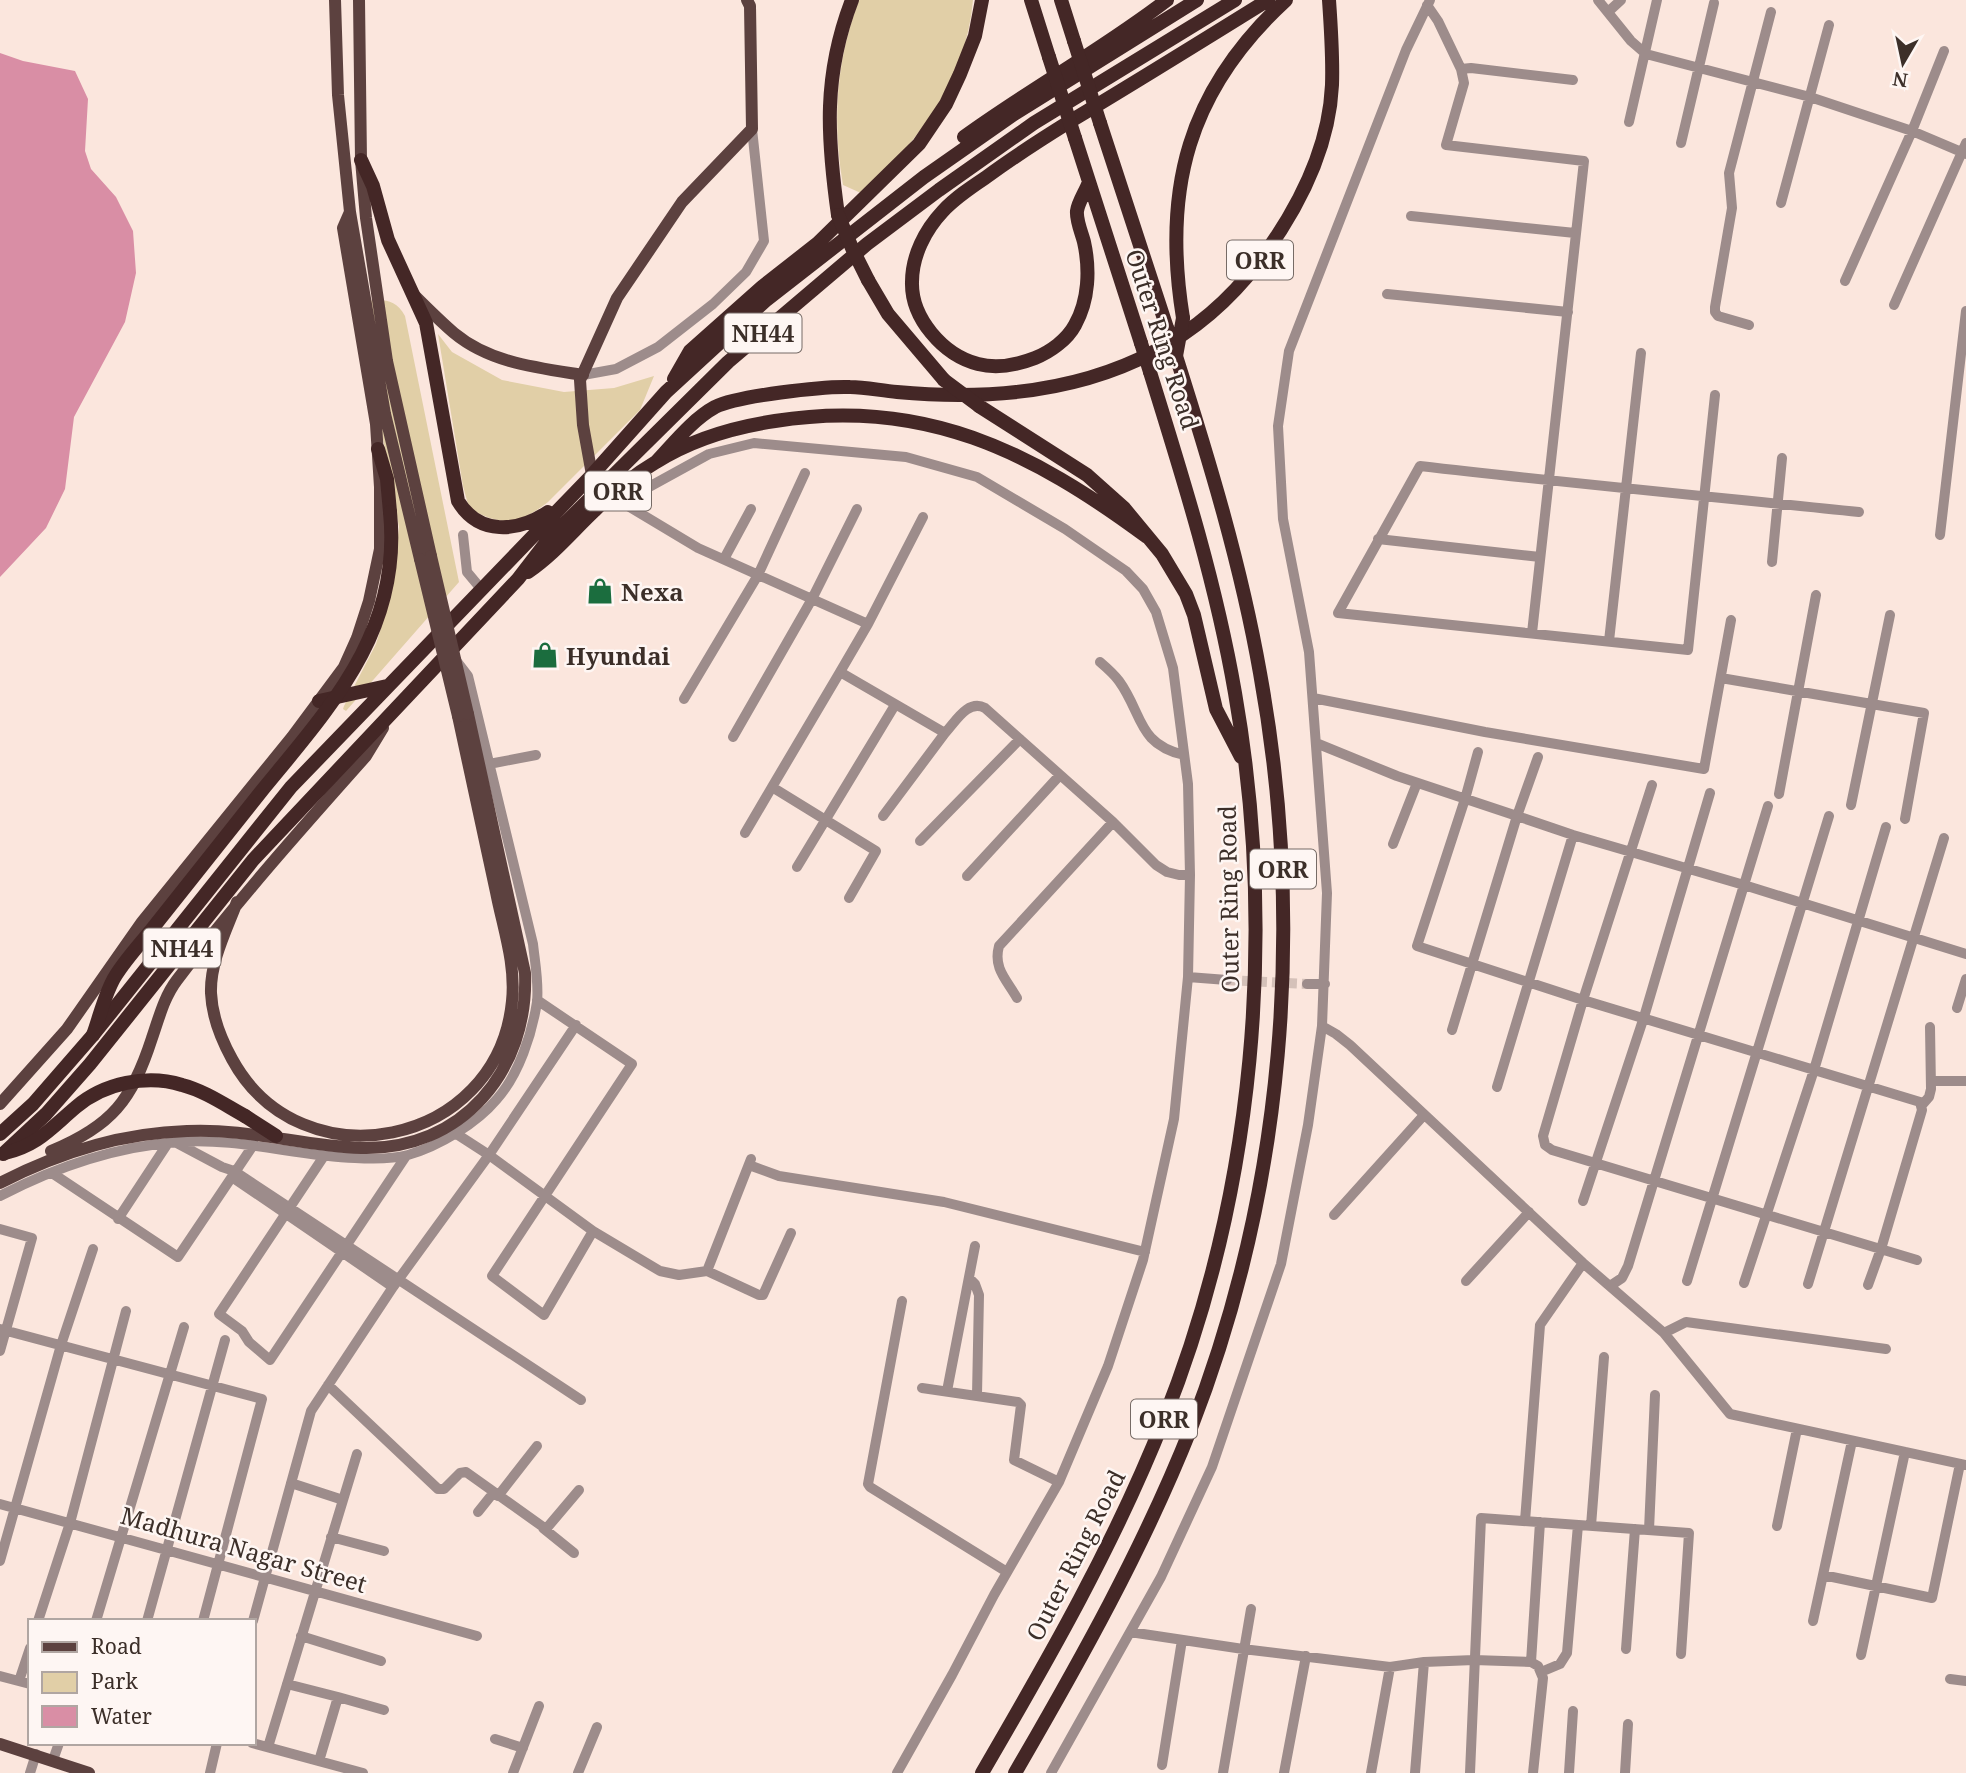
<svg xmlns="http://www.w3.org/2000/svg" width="1966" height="1773" font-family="'Noto Serif',serif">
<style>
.green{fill:#e1cfa7}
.water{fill:#d98ea5}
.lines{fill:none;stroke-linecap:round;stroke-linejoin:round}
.minor-tunnel{stroke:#d5c1b9;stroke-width:10;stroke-dasharray:10 5;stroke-linecap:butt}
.minor{stroke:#9d8c8b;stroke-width:10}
.major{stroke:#5c413f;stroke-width:12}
.highway{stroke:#442726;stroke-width:14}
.major-bridge{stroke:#5c413f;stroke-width:12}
.highway-bridge{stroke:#442726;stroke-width:14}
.labels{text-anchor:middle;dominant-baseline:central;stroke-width:5;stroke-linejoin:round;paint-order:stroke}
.shield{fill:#fef6f3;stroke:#766b66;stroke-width:2}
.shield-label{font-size:23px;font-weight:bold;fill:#3c2f29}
.street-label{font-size:24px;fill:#3c2f29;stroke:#fef6f3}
.poi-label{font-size:24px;font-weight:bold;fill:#3c2f29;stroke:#fef6f3;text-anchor:start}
</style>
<rect width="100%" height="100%" fill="#fbe6dd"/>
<path class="green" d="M859,0h114c-7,81 -54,139 -110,194l-20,-9c-11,-63 -7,-125 16,-185z
M358,301c21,0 36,-6 47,15l54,266 -113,129 -3,-2 1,-3 32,-62 14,-46 9,-71z
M438,334l14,18 50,28 62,12 50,-4 40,-12 -14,34 -92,92c-29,23 -47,25 -79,6l-6,-22z"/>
<path class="water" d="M0,53l23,8 52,10 13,28 -3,52 6,18 25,28 17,34 3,42 -11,49 -51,95 -9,72 -19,39 -46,49z"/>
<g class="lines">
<path class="minor-tunnel" d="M1227,980l80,4"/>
<path class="minor" d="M1598,0l33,41 15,13 164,43 102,34 54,23
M1427,5l11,16 23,48 3,14 -18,62 138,16 -52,472
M1608,12l13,-12
M1461,69l10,-1 102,12
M1629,122l28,-122
M1681,143l33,-140
M1781,203l48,-178
M1411,216l164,17
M1845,281l67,-150 32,-80
M1387,294l181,18
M1894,305l72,-162
M1749,325l-31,-9 -3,-4v-5l17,-99 -3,-35 42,-161
M583,375l33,-6 42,-22 55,-43 33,-32 18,-31 -12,-112
M1715,395l-27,255 -350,-37 82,-147c147,17 293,31 439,46
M608,499l10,1 20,-7 71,-39 45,-11 152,14 71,20 88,52 61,42 17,18 13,23 17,56 15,116 2,91 -2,102 -14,142 -31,141 -35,106 -49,116 -65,113 -42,80 -55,98
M618,500l80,48 170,76 -28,48 105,61c11,-12 23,-34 40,-25l128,114 43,43 11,7 12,3h11
M463,535l4,37 15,18
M1940,535l26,-224
M1378,539l162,18
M724,559l27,-50
M1772,562l10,-104
M868,624l55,-107
M1609,641l32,-288
M1100,662c7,6 14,12 19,19 24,33 18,63 65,74
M840,672l-68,115 104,64 -27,47
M1721,678l203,35 -19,106
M1313,698l172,34 219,37 27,-149
M684,699l74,-124 47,-102
M733,737l79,-138 45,-90
M1316,743l81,33 120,40 -65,214
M1478,752l-13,47 -48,147 166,54 337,102 2,8 -41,139 -13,36
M1538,757l-21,59 56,19 171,50 -116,381 -6,12 -12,8
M489,764l47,-9
M1652,785l-69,215 -40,136 2,9 7,5 365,110
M1779,794l37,-199
M1851,805l39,-190
M1768,806l-24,79 222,69
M883,816l62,-83
M745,833l27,-46
M920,841l100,-102
M1393,844l24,-61
M797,867l98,-162
M967,876l93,-101
M1188,977l39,3
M1307,984h18
M1017,998c-11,-19 -24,-30 -18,-52l114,-124
M537,1000l95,64 -140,212 52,39 49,-84
M1957,1008l9,-29
M1322,1026l14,8 14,11 233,218 81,70 66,81 236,51
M1931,1081h35
M1497,1087l76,-252
M1922,1105l7,-8 2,-8 -1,-62
M455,1133l34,22 104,76 67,40 19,4 28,-4 44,-112
M175,1142l47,25 12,4 347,229
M324,1156l-105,158 23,17 7,11 21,18 136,-204
M749,1165l30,11 165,26 201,50
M52,1173l126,84 76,-113
M232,1177l161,110
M0,1196c54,-28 116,-49 176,-54 62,-5 119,14 179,16 17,1 38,1 53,-3 31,-9 68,-31 89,-56 22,-25 35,-65 40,-97 2,-19 -2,-39 -4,-58l-65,-268 -13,-17
M1583,1201l61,-184 66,-224
M1334,1215l90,-100
M118,1219l50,-76
M0,1229l32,9 -32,113
M707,1271l52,24h4l28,-62
M969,1278l6,6 4,11 -2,100
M1466,1281l63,-69
M1687,1281l142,-465
M1744,1283l70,-213 72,-243
M1808,1284l136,-446
M902,1301l-34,183 2,3 137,85
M0,1329l262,70 -59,222
M1664,1333l22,-11 200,27
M328,1385l110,104h6l16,-16 6,-1 80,57 33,-39
M922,1388l96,14 3,3 -7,55 45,22
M947,1391l28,-145
M291,1483l52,17
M498,1496l39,-50
M0,1504l477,132
M478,1512l16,-20
M1525,1521l15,-196 43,-62
M1591,1526l13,-169
M1777,1526l20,-97
M543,1528l31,25
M1649,1530l6,-135
M331,1537l53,14
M0,1561l61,-216 32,-96
M1823,1575l109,23 28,-134
M38,1621l32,-98 56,-212
M96,1621l88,-294
M147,1621l78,-281
M253,1621l58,-210 82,-124 96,-132 87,-130
M1813,1621l39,-180
M1130,1632l113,17 147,18 34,-5 50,-2 57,2 7,4 5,12 -10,95
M301,1636l80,25
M1626,1649l9,-120
M1861,1655l44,-203
M1531,1662l9,-140
M1541,1672l19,-8 7,-11 11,-128
M0,1676l30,8
M1950,1679l16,2
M19,1681l11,-33
M287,1684l51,13 -19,64
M338,1697l46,13
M495,1739l28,9
M252,1743l111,30
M268,1747l89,-293
M53,1760l6,-17
M1162,1765l20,-125
M30,1773l6,-19
M210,1773l7,-30
M513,1773l26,-67
M578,1773l19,-46
M1051,1773l110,-196 51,-110 69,-203 27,-139 14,-99 5,-133 -18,-241 -26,-133 -5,-93 11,-75 117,-301 24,-50
M1223,1773l28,-164
M1284,1773l22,-117
M1371,1773l19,-106
M1415,1773l9,-111
M1470,1773l11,-255 208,15 -8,121
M1569,1773l4,-62
M1625,1773l3,-49"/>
<path class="major" d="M335,0l3,95 12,117 35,202 35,145
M359,0l2,160 5,58 21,143 44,195
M414,295c13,13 26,26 40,38 36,30 84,35 129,42
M592,475l-9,-50 -3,-45 37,-82 65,-96 70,-73 -2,-123 -3,-6
M237,902c-11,29 -27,60 -26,91 1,24 10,46 21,66 69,127 266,88 280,-58 4,-37 -9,-73 -16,-109 -13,-59 -26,-118 -38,-176
M0,1104l67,-75 75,-107 150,-185 52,-70 13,-29 12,-37 11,-52v-62l-4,-63 -33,-196 7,-16
M51,1151c61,-25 81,-51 101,-113 7,-20 12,-41 25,-58 59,-78 124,-151 189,-224l17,-28
M0,1183c58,-30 121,-50 187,-52 60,-3 116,15 174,17 101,3 168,-78 164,-175l-57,-259
M0,1744l89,29"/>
<path class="highway" d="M1031,0l18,57
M1061,0l13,41
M1100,123l67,205
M964,137c66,-48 138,-87 203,-137
M1075,138l66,205
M361,160l12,26 15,54 38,83 32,178c21,35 60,31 90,11
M1089,182c-3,9 -11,20 -12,29 -1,9 5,23 7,31 6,27 5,58 -9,83 -8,15 -25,27 -40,33 -18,7 -38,11 -57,6 -35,-9 -67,-46 -66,-82 0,-26 13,-52 31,-71 12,-13 27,-23 42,-33 27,-20 55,-38 84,-56 67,-40 133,-81 199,-122
M838,215c-11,-78 -15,-140 14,-215
M868,280l20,34 56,66
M1183,318c-21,-129 5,-228 103,-318
M674,379l16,-28 72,-64 56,-44 101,-99 27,-40 14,-30 15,-38 7,-36
M979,406l108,69 37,33 38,46 24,40 8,21 22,94 25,48
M378,449l9,30 3,33
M657,461c17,-18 36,-42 58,-54 22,-11 108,-21 135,-20 16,0 32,4 47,5 139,13 273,-14 361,-129 39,-52 71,-112 74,-178 1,-29 -1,-57 -3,-85
M528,572c25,-17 44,-40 66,-61 18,-18 40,-36 62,-49 35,-22 79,-35 119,-41 148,-24 256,30 372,116
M319,701l68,-15
M245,1116l31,20
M0,1134l33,-30 60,-69 198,-248 301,-312 74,-83 99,-91 159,-124 90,-63 183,-114
M3,1154l43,-40 44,-50 163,-204 265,-281 30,-39 180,-178 139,-118 72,-54 95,-67 201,-123
M982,1773c67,-115 133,-230 182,-354 91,-229 113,-485 71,-726 -19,-110 -52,-215 -85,-321
M1015,1773c65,-112 128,-224 176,-345 93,-239 115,-503 69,-755 -19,-108 -51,-213 -84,-317"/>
<path class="major-bridge" d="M431,556l37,158
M420,559l38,157"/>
<path class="highway-bridge" d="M1074,41l26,82
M1049,57l26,81
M838,215l14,33 16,32
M1167,328l8,25
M1141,343l9,29
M1176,356l7,-38
M944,380l35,26
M93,1035c7,-19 12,-43 23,-60 10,-16 24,-31 36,-46 37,-47 75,-94 112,-141 69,-84 138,-159 126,-276
M5,1153c33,-8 45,-24 71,-46 28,-24 71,-33 106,-22 23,6 43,20 63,31"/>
</g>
<defs>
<g id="shop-bare" transform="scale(2.1)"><path d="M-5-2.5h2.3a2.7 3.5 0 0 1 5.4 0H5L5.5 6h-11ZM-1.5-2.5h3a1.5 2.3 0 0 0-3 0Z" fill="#1b6d3e" stroke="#fef6f3" stroke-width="2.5" paint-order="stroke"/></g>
</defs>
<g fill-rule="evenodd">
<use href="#shop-bare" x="600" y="591"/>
<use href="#shop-bare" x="545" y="655"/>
</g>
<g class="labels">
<g class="shield">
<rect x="1227" y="240.5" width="66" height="39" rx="5"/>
<rect x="724.5" y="313.5" width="77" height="39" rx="5"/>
<rect x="585" y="471.5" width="66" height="39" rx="5"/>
<rect x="1250" y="849.5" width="66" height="39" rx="5"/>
<rect x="143.5" y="928.5" width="77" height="39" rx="5"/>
<rect x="1131" y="1399.5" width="66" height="39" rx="5"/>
</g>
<g class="shield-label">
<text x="1260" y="260">ORR</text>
<text x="763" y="333">NH44</text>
<text x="618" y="491">ORR</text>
<text x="1283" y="869">ORR</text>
<text x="182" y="948">NH44</text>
<text x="1164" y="1419">ORR</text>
</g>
<g class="street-label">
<text transform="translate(1163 339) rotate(72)">Outer Ring Road</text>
<text transform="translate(1228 899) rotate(-91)">Outer Ring Road</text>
<text transform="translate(244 1549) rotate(16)">Madhura Nagar Street</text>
<text transform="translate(1075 1555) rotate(-63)">Outer Ring Road</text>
</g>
<g class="poi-label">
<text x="621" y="591">Nexa</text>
<text x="566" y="655">Hyundai</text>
</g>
</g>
<rect x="28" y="1619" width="228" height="126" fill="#fef6f3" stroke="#b0a6a2" stroke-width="2"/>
<rect x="42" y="1642" width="35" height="10" fill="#5c413f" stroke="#b0a6a2" stroke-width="2"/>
<text x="91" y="1654" font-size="21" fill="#3c2f29">Road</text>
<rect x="42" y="1672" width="35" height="21" fill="#e1cfa7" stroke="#b0a6a2" stroke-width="2"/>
<text x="91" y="1689" font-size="21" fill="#3c2f29">Park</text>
<rect x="42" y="1706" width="35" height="21" fill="#d98ea5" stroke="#b0a6a2" stroke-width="2"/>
<text x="91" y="1724" font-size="21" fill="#3c2f29">Water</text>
<g transform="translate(1903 63) rotate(189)" stroke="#fef6f3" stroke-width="5" paint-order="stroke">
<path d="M0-5L12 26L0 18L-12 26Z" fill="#3c2f29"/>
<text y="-10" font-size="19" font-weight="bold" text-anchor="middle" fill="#3c2f29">N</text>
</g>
</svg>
